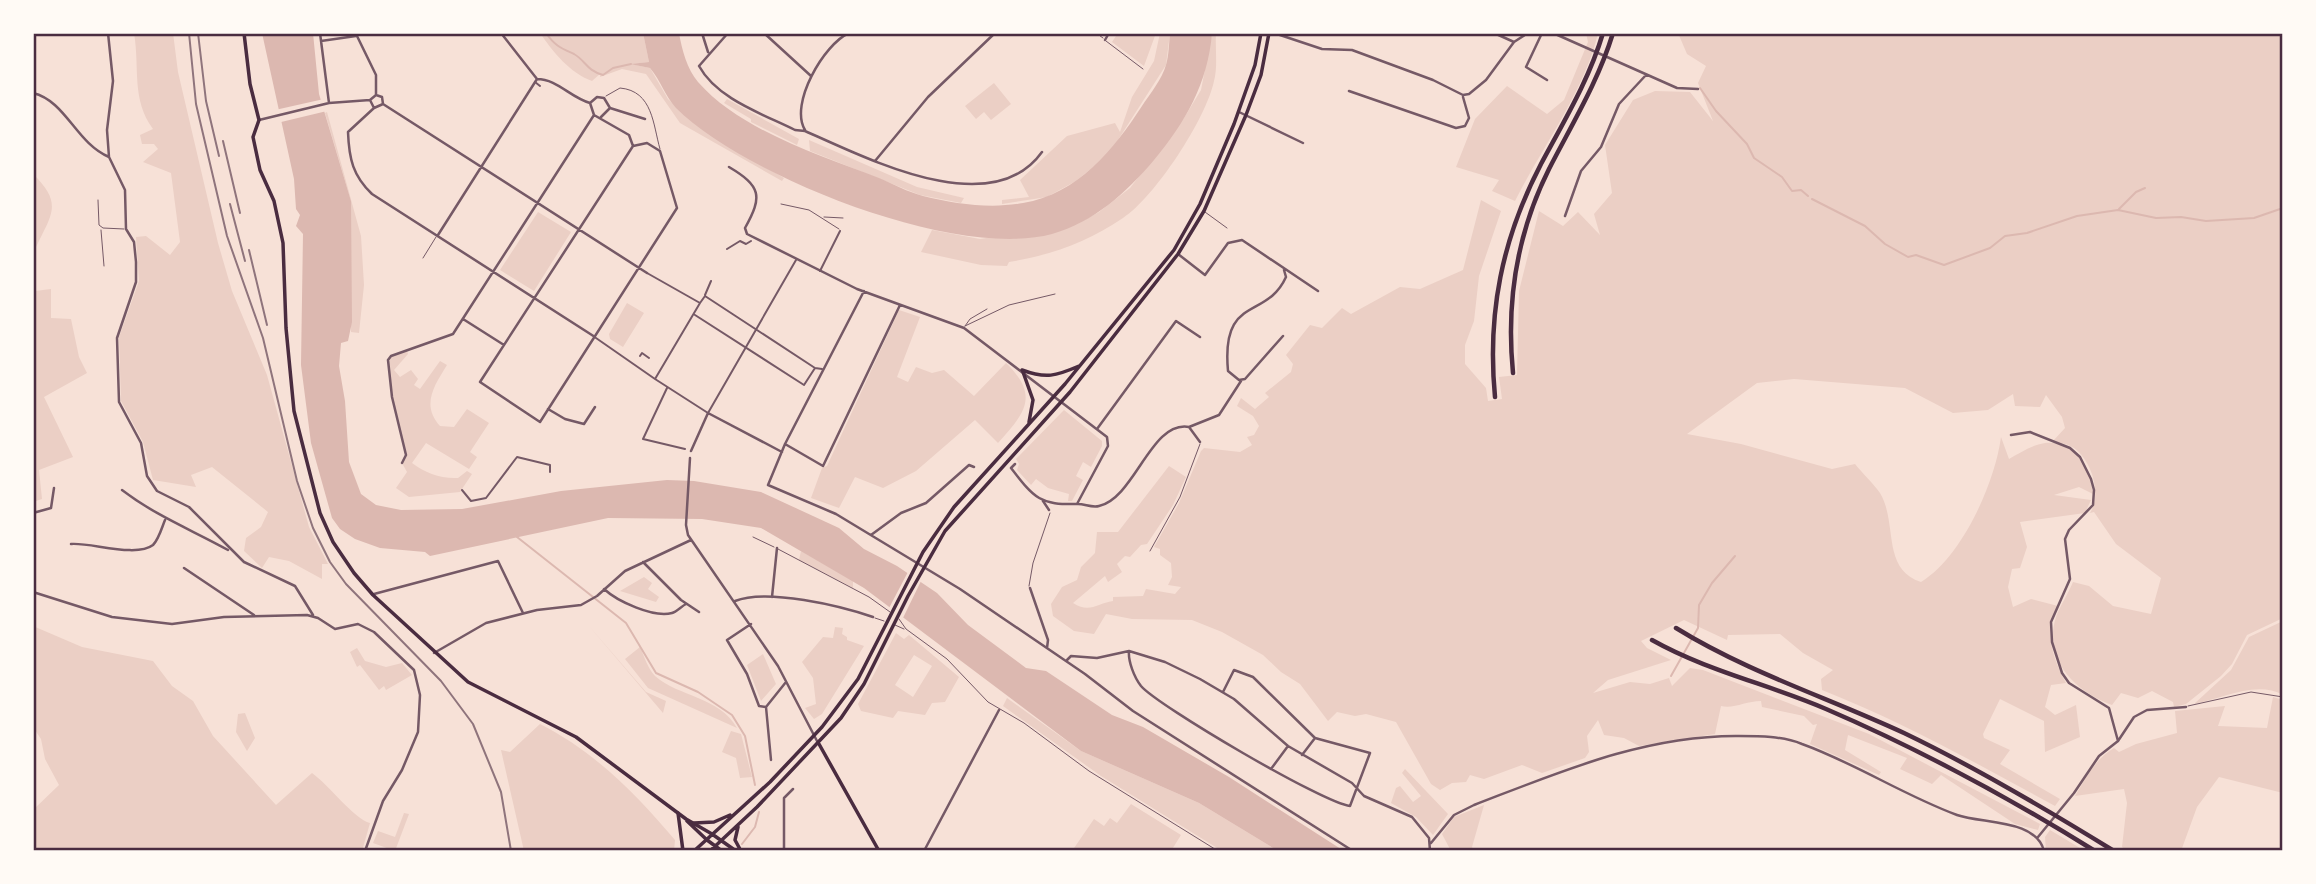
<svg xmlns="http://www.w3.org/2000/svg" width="2316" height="884" font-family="'Archivo Narrow',sans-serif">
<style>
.green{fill:#ebcfc5;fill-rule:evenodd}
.water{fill:#dcb8b0}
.pier{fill:#f7e1d7}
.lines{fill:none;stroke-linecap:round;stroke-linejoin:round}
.stream{stroke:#dcb8b0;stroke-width:2}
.service{stroke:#755966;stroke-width:1}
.pedestrian{stroke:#755966;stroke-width:2}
.minor{stroke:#755966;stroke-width:2.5}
.secondary{stroke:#4a2c40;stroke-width:3.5}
.primary{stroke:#4a2c40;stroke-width:3.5}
.motorway{stroke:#4a2c40;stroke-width:4.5}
.rail{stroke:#8f747c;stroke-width:2}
.neatline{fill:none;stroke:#4a2c40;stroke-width:2.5}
</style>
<rect width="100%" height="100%" fill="#f7e1d7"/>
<path class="green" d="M134,33h39l5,39 40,171 14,48 35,84 42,152 19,37h-6v15l-33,-18 -20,-4 -7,11 -18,-17 2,-13 15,-11 7,-15 -56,-45 -21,8 5,12 -43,-7 -10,-38 -22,-41 -2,-64 20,-56 -3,-44 10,-1 24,19 10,-13 -9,-69 -28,-11 15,-13 -4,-5h-12l-2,-9 13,-6c-22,-30 -13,-61 -19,-96z
M540,33h103l6,29 -18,2 19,4 18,31 27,25 89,54 -2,3 -102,-58 -34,-49 -24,-5 -22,8 1,-4 -9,8c-22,-8 -39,-29 -52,-48z
M1118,33h38l-12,33 -32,-24z
M1160,33h10l-4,32 -57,89 -33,27 -29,16 -45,7v-4l27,-3 -9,-17 47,-44 48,-13 5,9 12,-35 22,-36z
M1212,33h4c-1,16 2,33 -2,48 -8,38 -59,116 -91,137 -35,24 -72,37 -114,44l-2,4 -26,-1 -60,-13 11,-22 48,9 97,-15 22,-12 31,-24 54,-70 17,-28z
M1586,33h12c-13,57 -57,116 -83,168l-23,-10 7,-11 -43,-13 19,-48 32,-33 40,28 17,-14 24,-58z
M1678,33h605v585l-36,17 -15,29 -11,12 -35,28 -12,3 -1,-5 -21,-11 -14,7 -17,-5 -9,12c-36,-13 -70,-45 -56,-88 4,-11 12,-23 17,-35l16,4 24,20 38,8 10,-36 -45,-34 -22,-32 -4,1c12,-19 2,-52 -16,-65 -6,-4 -14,-5 -21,-7l12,-13 -3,-11 -16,-22 -6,12 -25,-1 -2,-12 -25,16 -35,3 -48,-25 -111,-9 -37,4 -70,51 54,10 91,25 23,-5c8,10 18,19 25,29 18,30 1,76 41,89 41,-25 74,-99 80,-145l8,22c11,-6 23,-14 36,-16 28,-3 47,26 48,51l-14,-7 -25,8 37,5 -6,13 -65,9 7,25 -7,21 -8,1 -4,18 5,20 18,-8 27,7c-15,25 -5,53 8,77l-15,2 -6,22 10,8 21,-10 4,32 -35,15 -1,-31 -44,-22 -17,35 1,4 26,12 -10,14 60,35 -5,7c-77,-42 -152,-84 -233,-116l-1,-11 12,-9 -30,-17 -23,-19 -52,1 -1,5 -43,-20 -43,21 6,7 24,12 -63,20 -15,13 37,-11 20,2 19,-6 3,8 18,-18 13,2 166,64 171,90 -2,6 -23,-6 -74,-49 -9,9 -32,-15 7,-11 -59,-23 -3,15 36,22 -2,3 -69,-31 7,-20 -4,1 -9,-9 -42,-9 -1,-6c-15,0 -27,8 -40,5l-6,28 -76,12 -15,-8 -20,-3 -6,-15 -11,16 2,16 -4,6 -43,15 -20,-8 -38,14 -14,-4 -4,7 -14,1 -12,7 -9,-6 -35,-62 -30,-8 -11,2 -18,-4 -9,9 -28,-37 -19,-12 -18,-17 -41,-23 -30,-12 -60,-1 -26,-5 -12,20 -20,-3 -21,-15 -2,-12 11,-17 15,-7 4,-13 14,-14 2,-21h21l51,-66 17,11 -13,28 -26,39 -6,1 -11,12 -5,-1 -8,8 5,8 -14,10 -3,-6 -32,27c17,11 24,0 40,-2v-4l30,-1 3,-7 29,5 6,-7 -13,-2 4,-8 -1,-14 -11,-8v-6l-6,-2 25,-44 22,-52 3,-3 36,4 12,-7 -5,-8 7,-2 5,-9 -6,-10 -16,-10 4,-8 14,11 14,-12 -4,-4 26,-21 2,-8 -7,-9 24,-30 12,3 20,-20 9,6 49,-27 20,2 43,-19 18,-70 20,11 -22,65 -5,45 -9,24v19l21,24 2,13 14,-2 -3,-22 18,-2 2,-84 20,-80 24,15 15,-14 22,23 -6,-21 18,-21 -7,-48 28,-45 22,-9 35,1 23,29 -15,-38 8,-17 -19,-12z
M994,83l17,21 -20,16 -7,-8 -8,7 -11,-13z
M727,99l72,40 -2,6 -46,-23v-3l-27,-16z
M327,112l34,124 3,49 -5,48 -8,-1v-131l-26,-88z
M809,140l108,47 47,11 -3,5 -41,-8 -110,-44z
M33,174c33,32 16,42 0,80z
M538,212l33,20 -37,59 -34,-21z
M51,289v29l20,1 8,38 8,16 -43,24 29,60 -34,13 3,29 -9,3 2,-211z
M627,303l17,10 -21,34 -13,-8 -1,-5z
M899,310l21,7 -23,60 11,5 8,-15 16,6 12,-3 30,26 32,-33c34,33 19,50 -8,80l-23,-23 -59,51 -33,17 -28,-11 -16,31 -28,-10 11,-30 5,-2z
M407,351l1,3 -14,16 6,7 11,-7 7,9 -4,6 6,4 20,-28 7,4c-13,21 -26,40 -7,61l14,1 13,-18 22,14 -19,29 7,5 -8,12 -43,-26 -14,20c13,10 29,16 46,15l9,-7 5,3 -12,18 -51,5 -13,-9 11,-16 -5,-9 4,-8 -14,-58 -4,-37 3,-4z
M1064,410l38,31v5l-11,21 -8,-5 -7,14 7,4 -11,21h-4l1,-7 -21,-6 -12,-9 -5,6 -14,-15 2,-6 -3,-5z
M801,551l52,30v7l-54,-28z
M644,577l8,6 -4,6 11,8 -3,5 -36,-11z
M2283,621v74c-27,-15 -61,4 -89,9l37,-34 18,-33z
M33,626l49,21 71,14 19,25 21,15 20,35 63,69 36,-32c18,13 42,46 58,50l-8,28h-329v-41l26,-25 -14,-26 -4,-20 -8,-12z
M589,626l57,66 20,9 -3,12z
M835,627l8,1 -1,6 5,3v3l17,6 -42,68 -8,5 -9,-11 11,-4 -3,-26 -11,-16 21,-25 10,1z
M896,633l8,6 5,-4 50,42 -14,25 -13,1 -7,12 -27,-4 -5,7 -32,-7 -3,-7zM914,655l18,11 -19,31 -18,-12z
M640,647c4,9 8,22 15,29 24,21 65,21 82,52l-89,-40 -23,-29z
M357,648l8,13 21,6 16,-4 10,12 -26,15 -2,-4 -5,4 -19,-25 -3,2 -7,-15z
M763,654l13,30 -15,17 -14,-36z
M2273,697l10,3v93l-64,-16 -22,30 -16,44h-54l-5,-4 5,-44 -3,-14 -49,7c11,-18 20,-37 39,-48l5,4 17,-8 41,-11 -2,-22 50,-5 -7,20 49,2z
M1007,698l74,53 118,52 79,48h-56l-121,-75 -98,-70z
M245,713l10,25 -8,13 -11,-19 2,-18z
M540,724c54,27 97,71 135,116l-1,11h-150l-23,-101 9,2z
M731,731l10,3 11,43 -12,1 -4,-20 -14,-6z
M1405,769l43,45 -15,21 -17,-18 -25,-14 5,-15 4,-2 13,16 8,-6 -19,-23z
M1131,804l50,31 -10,16h-99l22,-32 10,7 6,-8 7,5z
M1484,805l-12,42 2,4h-23l-9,-17 12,-17z
M404,813l5,1 -14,37 -22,-8 5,-12 17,6z
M2050,830l35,21h-39l-1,-14z"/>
<path class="water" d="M262,33h51l6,61 32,107 1,121 -4,19 -7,2 -2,23 6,35 4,61 12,32 15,11 25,5 61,-1 99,-18 106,-11 27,1 67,11 78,36 25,21 33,17 40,27 31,32 58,43 20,3 66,44 31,12 86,50 115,74h-66l-79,-48 -118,-52 -217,-163 -103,-60 -59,-9 -94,-1 -178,38 -5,-4 -45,-4 -25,-9 -15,-10 -8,-11 -21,-75 -10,-78 2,-131 -7,-8 4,-11 -4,-6 -2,-30z
M643,33h36c3,17 8,36 19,49 42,48 123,74 181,96 14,6 29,14 44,18 32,8 68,13 100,7 55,-9 91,-54 119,-97 8,-12 20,-27 24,-41 3,-10 3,-22 4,-32h42c-4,50 -27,90 -58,127 -28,33 -60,62 -102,74 -96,26 -306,-57 -376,-126 -11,-12 -15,-27 -26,-40l-20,-4 19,-2z"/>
<path class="pier" d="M324,99l3,12 -50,12 -2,-13z
M909,570l13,9 -20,41 -14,-10z"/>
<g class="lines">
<path class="stream" d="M546,33c9,13 15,15 28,21 12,7 12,16 29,21l10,-7 18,-4
M1700,88l16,23 31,33 7,14 28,19 10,14 9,-1 7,6
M1812,199l53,27 20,18 23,13 8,-2 28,10 46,-17 15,-12 22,-3 50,-17 41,-6 38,8 25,-1 25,4 48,-3 29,-10
M2119,209l17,-17 9,-4
M517,537l109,86 30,50 42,19 34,23 13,21 10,49
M1671,676l27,-48 1,-23 13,-22 23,-27
M742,844l13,-17 4,-15"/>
<path class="service" d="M1096,33l7,5
M1106,41l37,28
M606,96l14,-8c33,3 33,37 40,61
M98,200l1,25 4,3 21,1
M781,204l28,6 30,19
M1205,212l22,16
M824,217l19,1
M101,230l3,36
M423,258l13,-21
M965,326l44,-21 46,-11
M965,326l5,-7 17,-10
M753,537l21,10
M778,549l91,48 21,15
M1150,551l30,-54 20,-53
M1029,586l4,-23 17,-50
M875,618l9,3
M899,619l7,10 41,30 41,43 36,21 65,48 129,80
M895,625l9,4
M2188,706l63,-14 32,5"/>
<path class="pedestrian" d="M535,82l5,4
M727,249l13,-8 6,3 5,-3
M820,271l20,-40
M705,295l6,-14
M700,303l5,-7 110,72 7,1
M695,315l109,70 11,-17
M596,338l59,41 45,-76 -53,-30
M640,356l2,-3 7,5
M655,379l53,34 88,-153
M667,388l-24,51 42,10
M462,490l9,11 15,-3 31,-41 33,8v7"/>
<path class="minor" d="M108,33l5,48 -6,49 2,27 16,33 1,39 8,13 2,20v20l-19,56 2,64 22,41 6,33 10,15 32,16 55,55 51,24 18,29
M320,33l9,70
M359,33l-2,3 19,39v20
M501,33l36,46c20,0 34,19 53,24l7,-6 7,1 6,10
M702,33l6,19
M728,33l-29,33c18,33 64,48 96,64l10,1c62,27 186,92 237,21
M764,33l47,43
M1274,33l48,16 30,1 81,30 30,15 6,-1 17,-14 28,-38 14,-9
M1494,33l20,9
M1542,33l-16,34 21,13
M1553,33l124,55 21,1
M1105,40l4,-7
M321,41l35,-5
M1349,91l107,37 9,-2 4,-8 -6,-21
M33,93c33,8 43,50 76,64
M376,95l6,2 1,7
M370,100l4,8 9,-4
M590,103l4,12
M383,104l264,169
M374,108l-26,24c1,27 5,44 24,62l223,143
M610,108l35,11
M1239,112l64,31
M594,115l35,20 4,11
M601,117l9,-9
M259,120l70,-17 41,-3 6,-5
M805,130c-16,-26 19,-86 44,-97
M647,143l13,8 17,57 -137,214 -60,-40 153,-236z
M875,161l53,-64 67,-64
M729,167c32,19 34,29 16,61l2,6 110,55 107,39 143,109 1,9 -31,58
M1565,216l16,-45 20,-24 18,-43 27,-29
M438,235l99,-156
M1178,254l27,21 23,-32 14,-3 76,51
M864,291l-79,153 -17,41 68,29 124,75 125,85 48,37 220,140
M463,319l41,26
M1283,336l-38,43 -6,1 -11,-9c-7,-77 38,-50 58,-94l-2,-7
M548,409l17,10 19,5 11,-17
M1189,427l30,-12 22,-34
M1097,429l79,-108 24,16
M2011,435l19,-3 40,16 10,9 11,22 3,11 -1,15 -24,25 -4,9 5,40 -19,43 1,20 10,31 7,10 40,25 9,33
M785,444l38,22 77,-161
M691,451l17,-38 74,39
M690,458l-4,67 2,10 90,131 39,75
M402,463l4,-8 -14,-58 -4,-37 3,-4 62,-22 141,-219
M1015,464l-4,4c24,31 29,37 67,36 7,0 14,4 21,2 36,-8 52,-86 90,-79l11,15
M122,490c34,26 70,40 106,60
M1043,501l6,9
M33,513l18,-5 3,-20
M871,535l30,-22 25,-10 43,-38 5,2
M71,544c19,-2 65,14 82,1 6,-6 9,-18 12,-25
M643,562l38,38 18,12
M184,568l70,47
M1030,588l18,52 -1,8
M604,589c13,12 49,29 68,24 4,-1 10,-7 14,-9
M33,592l79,25 60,7 52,-7 83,-2 11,3 17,11 23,-5 16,8 40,38 6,25 -2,37 -16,38 -19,31 -18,50
M374,594l124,-33 25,52
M772,597l5,-49
M735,601c32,-13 106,5 138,16
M751,624l-24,16 20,34 12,32 7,1
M1129,651c-1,10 5,26 12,35 17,20 184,118 209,120l20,-53 -55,-15 -62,-61 -19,-7 -11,22
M434,653l52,-30 51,-13 44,-5 16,-9 28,-25 66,-31
M1067,660l4,-4 26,2 32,-7 36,11 35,17 34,20 54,47 64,37 12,13 48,21 17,21 1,13
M1302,755l13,-17
M771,760l-5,-53 20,-25
M1271,769l17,-23
M2038,837l36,-44 25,-37 19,-15 16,-24 13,-7 39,-3
M1431,843l23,-28 20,-10c86,-33 171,-70 265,-69 21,0 43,0 63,8 53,19 101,51 155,71 26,9 79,4 87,36
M784,851v-53l9,-9
M924,851l75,-141"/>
<path class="secondary" d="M244,33l6,51 9,36 -6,17 7,33 14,31 9,42 3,85 8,83 26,102 13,29 21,31 19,22 95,87 108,55 110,82 26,15
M819,744l60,107
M687,821l20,19"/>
<path class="primary" d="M1022,370c24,9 34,6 57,-4
M1023,372l10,28 -4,22
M678,813l5,38
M694,823l20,-1 16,-7
M738,827l-3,13 6,11
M712,834l24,17
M707,840l15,11
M694,851l76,-69 52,-55 36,-48 65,-127 31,-45 111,-123 109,-134 26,-46 34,-80 21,-59 6,-32
M710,851l47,-44 84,-89 23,-34 44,-88 37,-65 125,-139 108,-138 26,-43 42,-96 15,-40 8,-42"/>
<path class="motorway" d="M1513,373c-7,-71 4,-140 36,-204 23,-45 49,-87 64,-136
M1495,397c-8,-84 7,-158 46,-233 23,-43 48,-84 62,-131
M1676,628c71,44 153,70 228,105 73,35 142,76 210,118
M1652,640c55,31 116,44 174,69 93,40 182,88 269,142"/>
<path class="rail" d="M189,33l7,71 31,132 36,102 34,143 16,47 17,34 16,22 95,97 32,43 28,68 10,59
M198,33l8,68 13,55
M223,141l17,72
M230,204l15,57
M249,250l18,75"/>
</g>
<rect width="2316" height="884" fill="none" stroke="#fffaf5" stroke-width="70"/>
<rect x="35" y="35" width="2246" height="814" class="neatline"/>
</svg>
